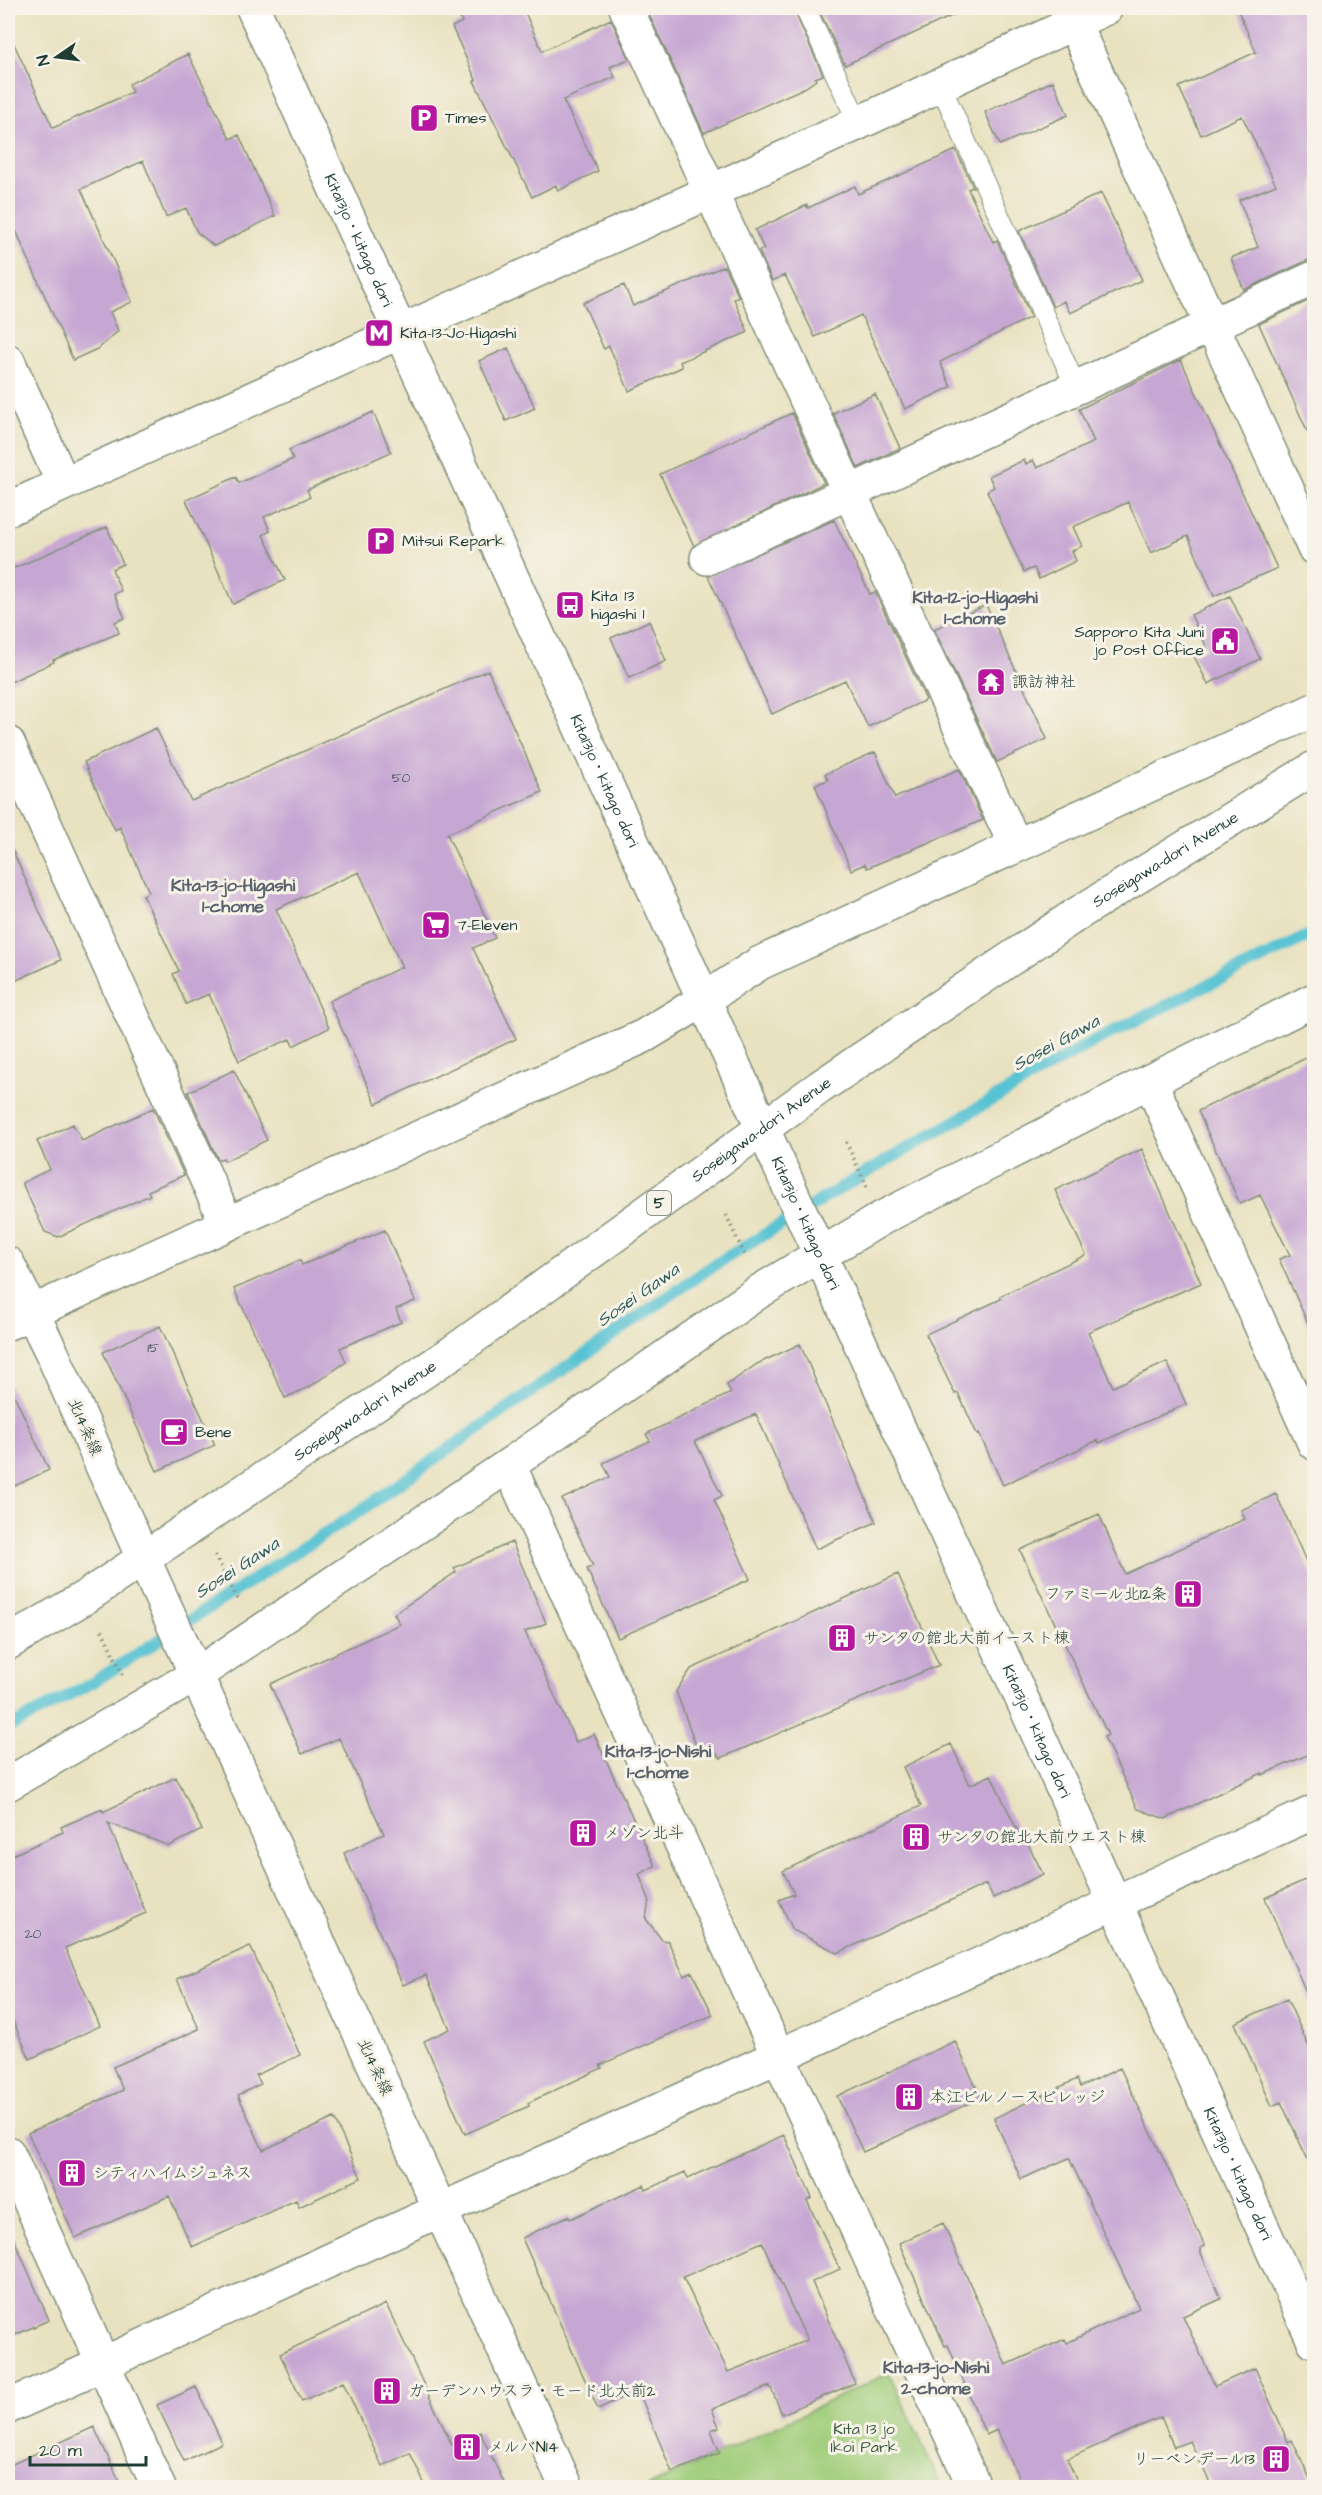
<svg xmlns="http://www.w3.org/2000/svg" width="1322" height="2495" font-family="'Architects Daughter','Klee One',sans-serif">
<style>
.green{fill:#a1ce7c;stroke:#608658;stroke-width:1.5}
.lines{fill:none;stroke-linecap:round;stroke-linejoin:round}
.stream{stroke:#58c3d3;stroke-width:12}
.building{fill:#c6a6d3;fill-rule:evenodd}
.service-casing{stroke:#84907a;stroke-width:22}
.minor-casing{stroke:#84907a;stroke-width:36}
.tertiary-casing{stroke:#84907a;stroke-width:36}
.trunk-casing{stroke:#84907a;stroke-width:36}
.path{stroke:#84907a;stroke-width:4;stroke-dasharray:1.5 4.5;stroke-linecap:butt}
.service{stroke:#fff;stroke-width:20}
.minor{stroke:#fff;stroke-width:33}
.tertiary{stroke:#fff;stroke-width:33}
.trunk{stroke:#fff;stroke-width:33}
.path-bridge{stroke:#84907a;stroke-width:4;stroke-dasharray:1.5 4.5;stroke-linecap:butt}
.labels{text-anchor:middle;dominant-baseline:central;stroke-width:6;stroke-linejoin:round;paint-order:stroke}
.number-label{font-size:14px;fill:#49575c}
.shield{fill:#f7f3e8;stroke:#60746a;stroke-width:1.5}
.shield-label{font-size:15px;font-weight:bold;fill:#1f3d34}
.poi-label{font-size:16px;fill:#1f3d34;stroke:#f7f3e8;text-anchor:start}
.street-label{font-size:16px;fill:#1f3d34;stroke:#f7f3e8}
.park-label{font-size:16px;fill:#395a42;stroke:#f7f3e8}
.neighbourhood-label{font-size:18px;font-weight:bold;fill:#59626c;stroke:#f7f3e8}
.water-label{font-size:18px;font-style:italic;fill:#2d5e5c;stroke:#f7f3e8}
</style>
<rect width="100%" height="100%" fill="#f7f3e8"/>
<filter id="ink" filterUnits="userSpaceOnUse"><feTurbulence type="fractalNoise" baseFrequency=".0167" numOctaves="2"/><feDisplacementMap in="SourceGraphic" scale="12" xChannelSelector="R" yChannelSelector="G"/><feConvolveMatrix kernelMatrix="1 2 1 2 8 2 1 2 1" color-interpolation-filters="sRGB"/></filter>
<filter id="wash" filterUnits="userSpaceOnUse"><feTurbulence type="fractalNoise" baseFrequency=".008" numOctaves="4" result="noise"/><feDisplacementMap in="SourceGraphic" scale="24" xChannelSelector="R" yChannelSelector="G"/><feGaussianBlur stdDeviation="1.35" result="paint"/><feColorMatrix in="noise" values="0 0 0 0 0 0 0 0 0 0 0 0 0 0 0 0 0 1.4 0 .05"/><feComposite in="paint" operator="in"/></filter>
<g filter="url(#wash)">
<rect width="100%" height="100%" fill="#e9e2c1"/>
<path class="green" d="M889,2373l53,114 -297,1z"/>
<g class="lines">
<path class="stream" d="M8,1728l84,-45 265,-170 354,-246 168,-102 215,-124 220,-108"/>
</g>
<g id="blocks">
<path class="building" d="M455,8h68l19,43 69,-32 18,40 -19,8 5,10 -52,23 35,71 -40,20 -2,-6 -24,12 -58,-116 2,-1 -24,-53 10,-5z
M646,8h147l30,67 -8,3 1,2 -10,7 -102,46z
M818,8h151l-124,57z
M1237,8h77v251l-8,2 -62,29 -13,-32 27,-11 -19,-47 37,-15 -34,-69 -41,19 -22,-48 77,-35z
M8,31l45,97 79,-36 -3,-8 59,-30 42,85 9,-4 36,81 -61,30 -17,-14 -11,-24 -20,9 -23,-56 -62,28 51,113 -22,10 8,19 -19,17 -26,12 -60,-136h-5z
M1053,81l15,34 -68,30 -15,-33z
M956,150l17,37 -5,2 25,53 4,-2 34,77 -91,45 11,25 -46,22 -44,-94 -46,22 -30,-62 -13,6 -13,-30 5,-2 -9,-19 52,-25 1,3 47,-22 3,8z
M1101,193l41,87 -72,33 -6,-12 -11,6 -34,-76z
M724,266l15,31 -5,2 14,33 -68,30 2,5 -53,24 -20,-45 -5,3 -21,-46 41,-18 9,21z
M1314,298v148l-55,-122z
M508,348l27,60 -29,13 -27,-60z
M1181,360l96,208 -63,28 -26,-60 -37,17 -23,-51 -55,25 9,19 -10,5 4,10 -37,18 -5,-11 -10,4 -37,-81 7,-4 -5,-11 35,-16 2,4 7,-4 4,8 57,-26 -15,-33z
M875,394l25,54 -42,20 -25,-55z
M373,412l18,40 -84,38 3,7 -46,20 6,14 -7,4 22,45 -52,24 -47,-104 50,-23 3,6 54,-24 -4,-9z
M792,413l32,70 -130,63 -34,-72z
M834,520l36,74 5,-2 51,108 -58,27 -23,-47 -73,34 -64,-138z
M107,527l16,37 -11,5 9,22 -7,3 11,24 -10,4 4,11 -66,27 1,2 -46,21v-112z
M1230,596l30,63 -52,25 -15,-30 14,-6 -16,-33z
M986,605l61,134 -50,23 -63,-133z
M649,621l17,40 -37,17 -18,-40z
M488,670l54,122 -95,42 48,104 -22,10 43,91 -140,65 -47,-103 73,-34 -43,-95 -83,37 53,119 -36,18 -3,-7 -51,22 -30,-67 -23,10 -13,-30 6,-3 -36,-76 6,-3 -29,-65 -5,3 -31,-68 72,-34 35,73z
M875,752l20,46 64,-29 24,51 -116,48 -2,-4 -14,6 -36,-85 13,-5 -3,-6z
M8,840l53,120 -53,24z
M1314,1054v283l-35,-78 11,-4 -30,-60 -20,9 -42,-93z
M234,1070l33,70 -42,21 -2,-3 -5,2 -30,-68z
M153,1108l31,67 -36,16 2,4 -92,42 -13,-5 -23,-49 28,-14 -13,-28 36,-17 9,17z
M1142,1149l59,134 -113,49 25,55 54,-25 19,42 -87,39 -1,-3 -95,45 -24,-52 -2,1 -19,-41 -3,1 -29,-60 75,-35 -1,-3 86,-41 -31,-65z
M385,1230l30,71 -19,8 5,13 -61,26 6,14 -37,25 -24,11 -51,-109 66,-29 2,5z
M160,1326l55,119 -58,26 -54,-119z
M800,1344l76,178 -60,27 -60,-135 -61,27 27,55 -8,4 36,79 -132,59 -31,-69 6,-3 -31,-67 48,-22 -7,-14 47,-22 -4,-7 85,-41 -4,-8 30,-21z
M8,1382l41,88 -41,19z
M1276,1494l38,85v173l-52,23v-2l-97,46 -27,-10 -34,-72 4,-2 -88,-185 79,-36 26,60 120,-55 -4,-9z
M512,1542l34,81 -21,9 51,110 18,-8 61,132 -16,8 10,25 -3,20 16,21 6,1 16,35 8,-4 21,43 -113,50 2,3 -74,35 1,3 -64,28 -41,-93 26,-12 -24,-54 -23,10 -59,-132 40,-19 -45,-96 -37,16 -32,-70 130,-60 -6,-10 62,-42 -2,-4z
M898,1574l41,91 -218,93 -11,-10 -12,3 -22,-60 15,-22z
M951,1744l19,41 21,-10 28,59 3,-2 21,42 -50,24 -7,-14 -148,69 -45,-23 -14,-30 15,-6 -11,-23 138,-65 -18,-39z
M176,1777l26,53 -33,16 -61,-23 38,90 -81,35 35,78 -70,33 -22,-49v-153l55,-25 -2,-5 41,-18 1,3z
M1314,1876v134l-49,-112z
M250,1946l50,109 -44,20 5,9 -23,11 25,55 71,-32 27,60 -62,29 -3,-7 -104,47 -23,-51 -94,42 -47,-105 95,-43 -10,-23 86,-38 -22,-50z
M1287,1999l27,59v115l-33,-71 -9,4 -37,-83z
M955,2041l26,57 -118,54 -26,-56z
M1120,2068l85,178 -4,2v5l20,46 -38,17 32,70 40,-18 33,74 4,-2 22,47h-102l-22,-46 -16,6 -13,-30 -94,42 13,28h-57l-26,-57 -11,5 -38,-90 -3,1 -46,-103 44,-20 63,142 59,-26 2,4 72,-35 -70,-150 -48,21 -27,-61 83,-39 3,8z
M784,2135l28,63 -5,3 33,68 -28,13 43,101 -73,31 -12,-28 -58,23 7,18 -8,3 9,23 -48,19 -34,-82 -40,19 -76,-171 46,-22 2,3 74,-34 2,5 39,-18 3,6zM762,2242l45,98 -79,32 -45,-95z
M8,2225l41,95 -41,18z
M386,2304l66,141 28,-13 26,55h-80l-16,-34 -28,13 -39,-84 -41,19 -22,-47z
M196,2387l26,56 -38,18 -27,-56z
M94,2427l28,60h-114v-21z"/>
</g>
</g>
<g filter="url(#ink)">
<use href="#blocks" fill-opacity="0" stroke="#84907a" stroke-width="1.5"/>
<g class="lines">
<g class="service-casing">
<path id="service" d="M805,8l53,114
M940,84l136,303"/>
</g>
<g class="minor-casing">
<path id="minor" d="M626,8l223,484 167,354
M1067,8l247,540
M8,361l55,122
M707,558l607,-280
M8,743l219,481
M705,999l55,-36 554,-253
M1150,1081l164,362
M8,1264l44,89 91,205
M509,1465l466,1023
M8,2153l151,335"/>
</g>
<g class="tertiary-casing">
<g id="tertiary">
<path id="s1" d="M253,8l1061,2333"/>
<path d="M8,509l702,-317 396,-184"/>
<path d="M8,1323l636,-287 61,-37"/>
<path d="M143,1558l424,930"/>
<path d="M8,2407l1306,-595"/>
</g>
</g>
<g class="trunk-casing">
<g id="trunk">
<path id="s2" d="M8,1643l79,-47 366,-244 367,-265 257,-173 237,-146"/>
<path d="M8,1784l188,-109 313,-210 251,-174 60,-36 62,-37 268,-137 164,-81"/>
</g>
</g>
<path class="path" d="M726,1215l20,43
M215,1555l24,47
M102,1630l21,45"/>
<use href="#service" class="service"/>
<use href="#minor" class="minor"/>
<use href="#tertiary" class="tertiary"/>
<use href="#trunk" class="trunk"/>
<path class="path-bridge" d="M846,1142l23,49"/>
</g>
</g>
<defs>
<g id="parking-square" transform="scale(1.5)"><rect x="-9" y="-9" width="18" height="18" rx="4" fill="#b5179e" stroke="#f7f3e8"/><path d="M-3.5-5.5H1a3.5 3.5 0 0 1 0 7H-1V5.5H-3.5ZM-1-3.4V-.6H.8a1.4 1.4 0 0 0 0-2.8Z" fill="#fff"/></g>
<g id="metro-square" transform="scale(1.5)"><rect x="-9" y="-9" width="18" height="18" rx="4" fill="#b5179e" stroke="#f7f3e8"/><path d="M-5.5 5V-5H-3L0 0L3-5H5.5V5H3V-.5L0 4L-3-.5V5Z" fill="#fff"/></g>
<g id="bus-square" transform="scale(1.5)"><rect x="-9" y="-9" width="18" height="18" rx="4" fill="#b5179e" stroke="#f7f3e8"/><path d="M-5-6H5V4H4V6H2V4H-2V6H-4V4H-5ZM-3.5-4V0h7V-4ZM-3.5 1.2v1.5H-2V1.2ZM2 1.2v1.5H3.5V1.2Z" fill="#fff"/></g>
<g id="civic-square" transform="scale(1.5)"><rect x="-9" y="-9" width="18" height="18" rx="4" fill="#b5179e" stroke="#f7f3e8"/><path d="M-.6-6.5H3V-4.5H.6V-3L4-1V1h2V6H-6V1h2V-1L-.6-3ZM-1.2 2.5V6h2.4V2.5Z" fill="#fff"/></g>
<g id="temple-square" transform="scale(1.5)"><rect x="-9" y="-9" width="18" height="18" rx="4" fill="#b5179e" stroke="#f7f3e8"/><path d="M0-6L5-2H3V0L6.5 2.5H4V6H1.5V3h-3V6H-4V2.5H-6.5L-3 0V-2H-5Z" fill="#fff"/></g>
<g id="supermarket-square" transform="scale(1.5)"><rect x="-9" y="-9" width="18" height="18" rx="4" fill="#b5179e" stroke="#f7f3e8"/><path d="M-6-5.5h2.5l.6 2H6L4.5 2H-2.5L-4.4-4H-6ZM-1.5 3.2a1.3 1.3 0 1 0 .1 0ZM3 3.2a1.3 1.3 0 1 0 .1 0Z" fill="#fff"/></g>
<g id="cafe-square" transform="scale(1.5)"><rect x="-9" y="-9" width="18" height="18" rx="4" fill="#b5179e" stroke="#f7f3e8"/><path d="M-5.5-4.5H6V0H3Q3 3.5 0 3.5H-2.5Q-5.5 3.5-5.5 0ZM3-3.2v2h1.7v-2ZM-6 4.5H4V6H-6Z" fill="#fff"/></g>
<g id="building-square" transform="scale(1.5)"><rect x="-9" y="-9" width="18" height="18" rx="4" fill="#b5179e" stroke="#f7f3e8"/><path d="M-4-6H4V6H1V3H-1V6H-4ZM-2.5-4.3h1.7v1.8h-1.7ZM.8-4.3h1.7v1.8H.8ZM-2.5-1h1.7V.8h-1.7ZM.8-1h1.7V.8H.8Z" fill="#fff"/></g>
</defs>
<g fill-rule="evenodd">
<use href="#parking-square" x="424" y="118"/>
<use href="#metro-square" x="379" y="333"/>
<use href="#parking-square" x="381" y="541"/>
<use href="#bus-square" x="570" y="605"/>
<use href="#civic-square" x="1225" y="641"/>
<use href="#temple-square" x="991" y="682"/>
<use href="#supermarket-square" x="436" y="925"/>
<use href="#cafe-square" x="174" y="1432"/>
<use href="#building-square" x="1188" y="1594"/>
<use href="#building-square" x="842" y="1638"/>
<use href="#building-square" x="583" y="1833"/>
<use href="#building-square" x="916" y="1837"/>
<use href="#building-square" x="909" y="2097"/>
<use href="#building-square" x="72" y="2173"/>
<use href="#building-square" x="387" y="2391"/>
<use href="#building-square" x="467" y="2447"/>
<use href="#building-square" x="1276" y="2459"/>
</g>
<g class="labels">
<g class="number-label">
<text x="401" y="778">50</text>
<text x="153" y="1348">15</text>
<text x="33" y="1934">20</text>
</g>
<rect class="shield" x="647" y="1191" width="24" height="24" rx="4.5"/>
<g class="shield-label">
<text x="659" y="1203">5</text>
</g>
<g class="poi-label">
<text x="445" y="118">Times</text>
<text x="400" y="333">Kita-13-Jo-Higashi</text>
<text x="402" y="541">Mitsui Repark</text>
<text x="591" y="596">Kita 13<tspan x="591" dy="18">higashi 1</tspan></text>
<text x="1204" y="632" text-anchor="end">Sapporo Kita Juni<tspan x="1204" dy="18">jo Post Office</tspan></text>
<text x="1012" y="682">諏訪神社</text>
<text x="457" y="925">7-Eleven</text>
<text x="195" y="1432">Bene</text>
<text x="1167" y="1594" text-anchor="end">ファミール北12条</text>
<text x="863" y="1638">サンタの館北大前イースト棟</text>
<text x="604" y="1833">メゾン北斗</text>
<text x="937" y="1837">サンタの館北大前ウエスト棟</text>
<text x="930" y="2097">本江ビルノースビレッジ</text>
<text x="93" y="2173">シティハイムジュネス</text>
<text x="408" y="2391">ガーデンハウスラ・モード北大前2</text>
<text x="488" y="2447">メルバN14</text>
<text x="1255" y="2459" text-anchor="end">リーベンデール13</text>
</g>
<g class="street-label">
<text stroke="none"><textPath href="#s1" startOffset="255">Kita13jo・kitago dori</textPath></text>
<text stroke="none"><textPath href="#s1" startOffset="849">Kita13jo・kitago dori</textPath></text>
<text stroke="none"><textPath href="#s2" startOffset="1398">Soseigawa-dori Avenue</textPath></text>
<text stroke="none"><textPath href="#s2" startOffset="912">Soseigawa-dori Avenue</textPath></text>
<text stroke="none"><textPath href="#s1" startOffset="1335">Kita13jo・kitago dori</textPath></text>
<text stroke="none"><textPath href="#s2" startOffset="426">Soseigawa-dori Avenue</textPath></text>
<text transform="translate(85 1427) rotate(66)">北14条線</text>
<text stroke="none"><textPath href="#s1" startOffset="1893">Kita13jo・kitago dori</textPath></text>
<text transform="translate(375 2067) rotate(65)">北14条線</text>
<text stroke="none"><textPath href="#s1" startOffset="2379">Kita13jo・kitago dori</textPath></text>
</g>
<g class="park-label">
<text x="864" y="2429">Kita 13 jo<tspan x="864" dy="18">Ikoi Park</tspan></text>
</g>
<g class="neighbourhood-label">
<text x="975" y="597">Kita-12-jo-Higashi<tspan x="975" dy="21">1-chome</tspan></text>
<text x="233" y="885">Kita-13-jo-Higashi<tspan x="233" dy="21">1-chome</tspan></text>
<text x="658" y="1751">Kita-13-jo-Nishi<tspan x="658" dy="21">1-chome</tspan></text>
<text x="936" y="2367">Kita-13-jo-Nishi<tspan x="936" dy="21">2-chome</tspan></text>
</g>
<g class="water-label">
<text transform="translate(1056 1043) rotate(-29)">Sosei Gawa</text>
<text transform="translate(638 1295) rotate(-35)">Sosei Gawa</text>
<text transform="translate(237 1568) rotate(-33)">Sosei Gawa</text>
</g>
</g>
<rect width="1322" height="2495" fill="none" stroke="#f7f3e8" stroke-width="30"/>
<g transform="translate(57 57) rotate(256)" stroke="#f7f3e8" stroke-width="4.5" paint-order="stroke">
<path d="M0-4.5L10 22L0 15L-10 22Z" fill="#1f3d34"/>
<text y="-9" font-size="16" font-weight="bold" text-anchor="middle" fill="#1f3d34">N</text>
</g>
<path d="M30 2456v9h116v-9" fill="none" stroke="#1f3d34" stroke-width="3"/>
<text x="39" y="2456" font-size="18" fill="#1f3d34" stroke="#f7f3e8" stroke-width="4.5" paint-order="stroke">20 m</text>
</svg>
